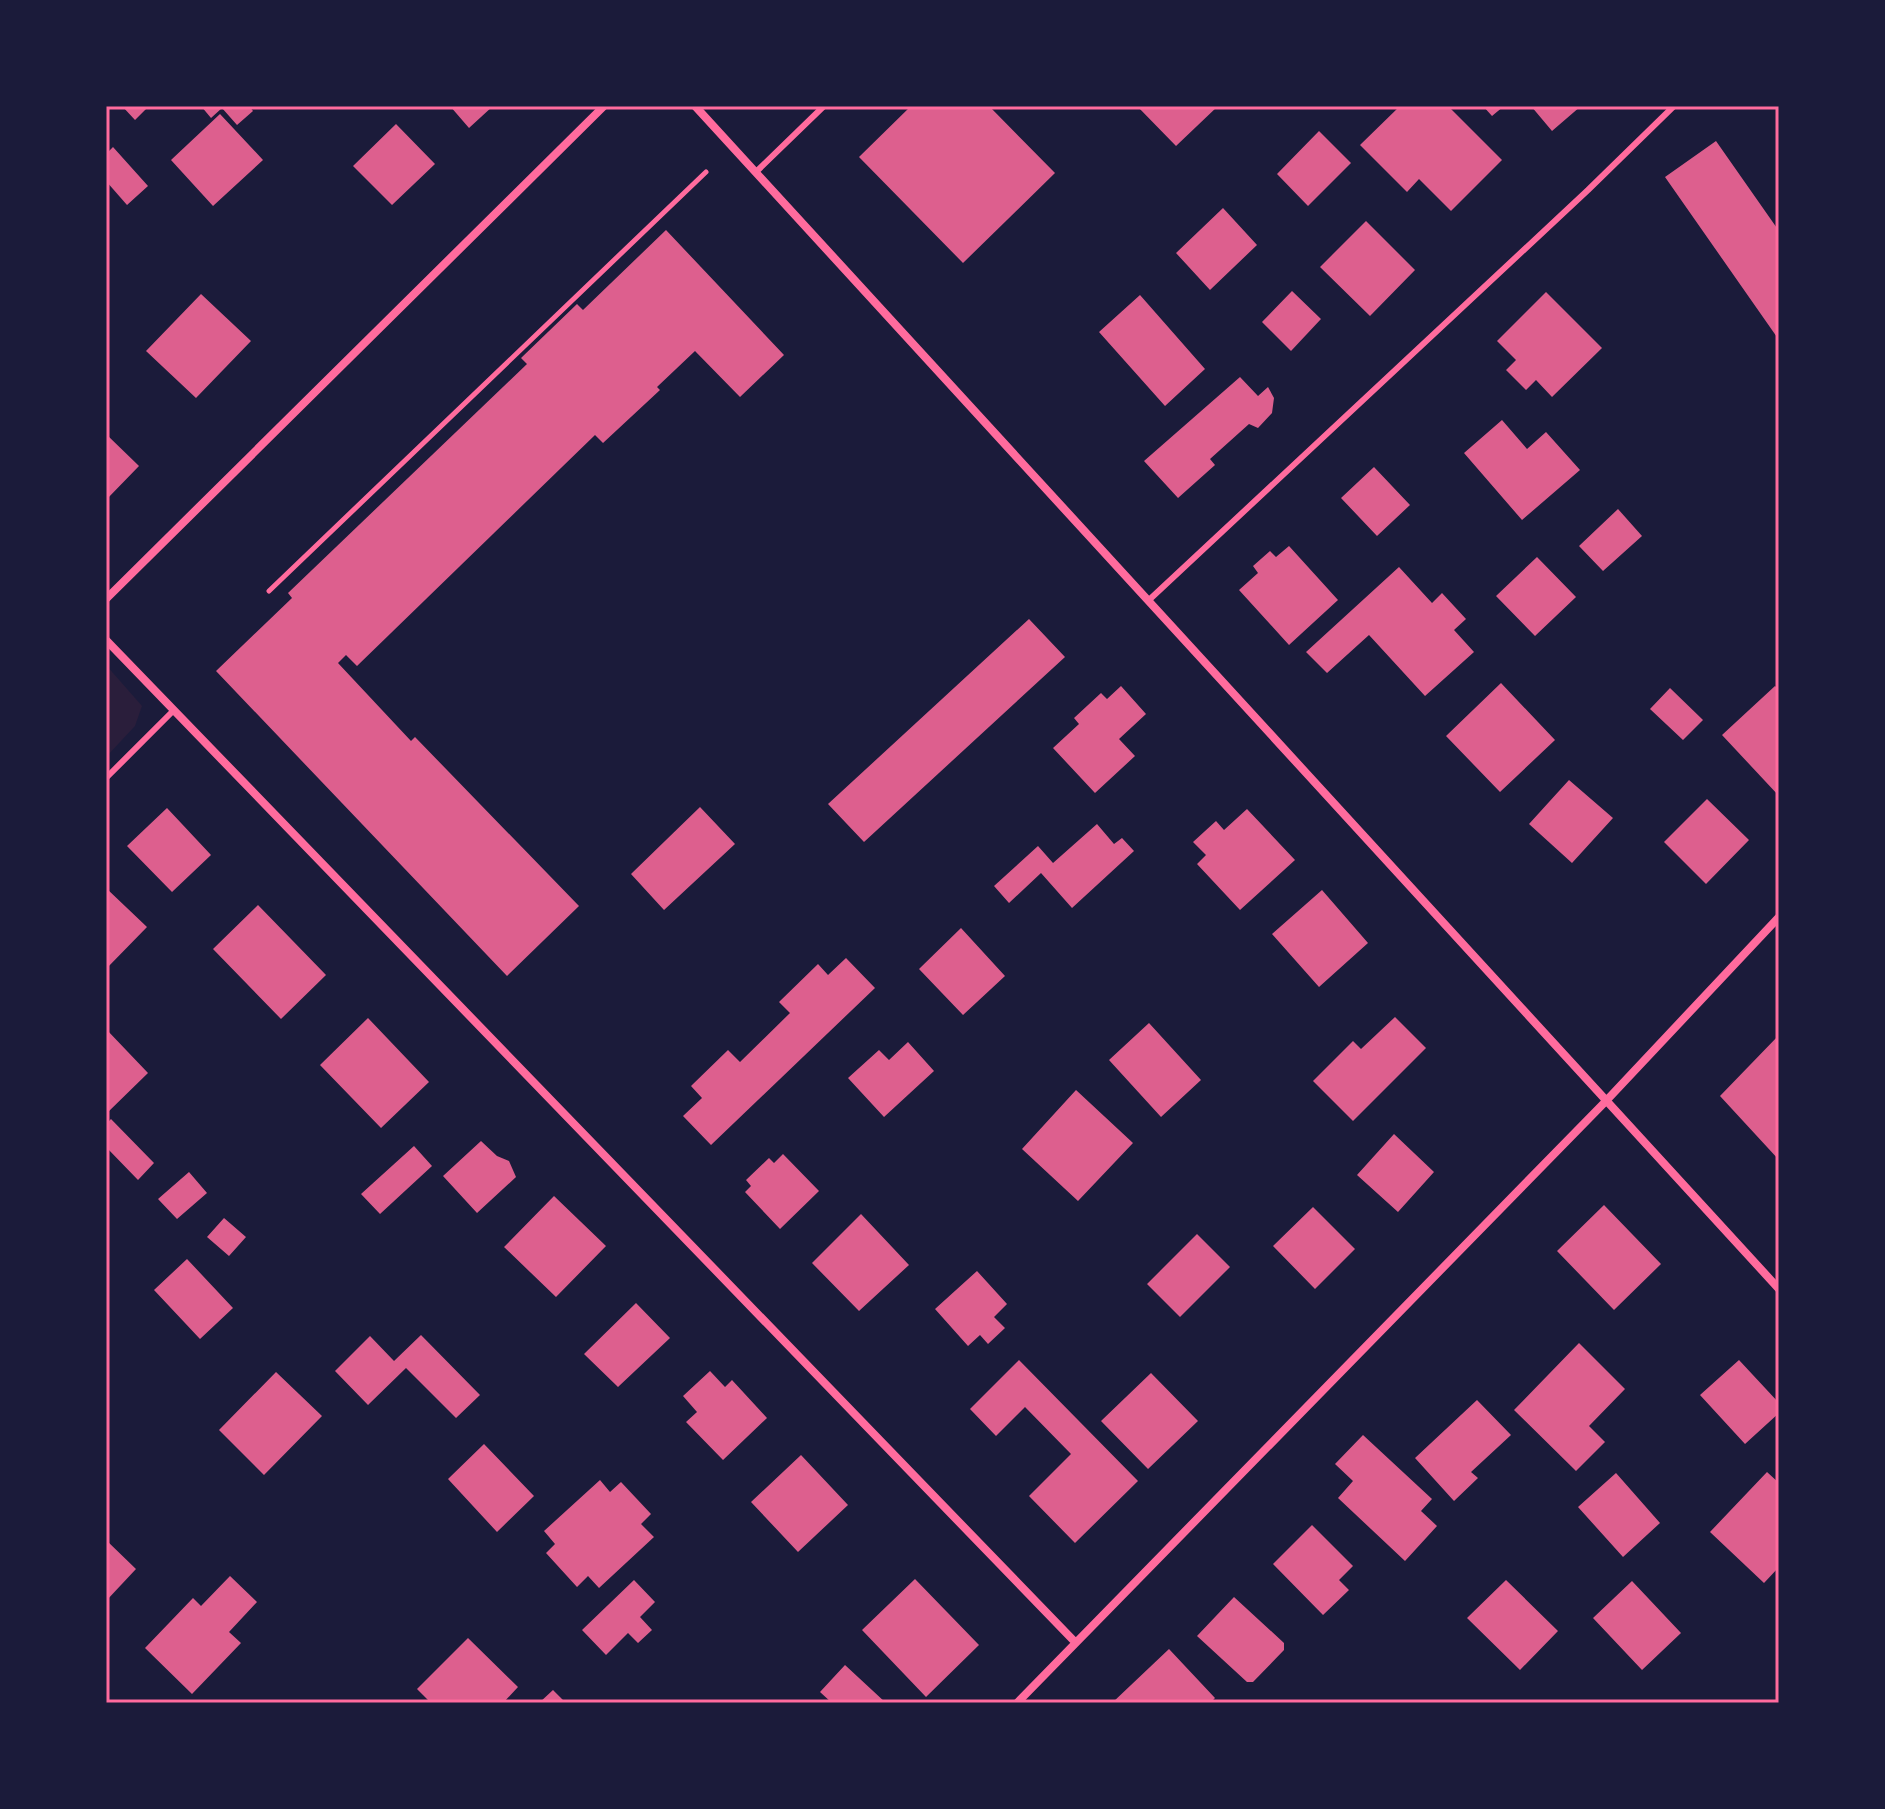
<svg xmlns="http://www.w3.org/2000/svg" width="1885" height="1809" font-family="Rubik,sans-serif">
<style>
.green{fill:#2a1e3b}
.building{fill:#dd5f8e}
.lines{fill:none;stroke-linecap:round;stroke-linejoin:round}
.path{stroke:#ff6b9d;stroke-width:5}
.service{stroke:#ff6b9d;stroke-width:6}
.minor{stroke:#ff6b9d;stroke-width:8}
.neatline{fill:none;stroke:#ff6b9d;stroke-width:3}
</style>
<rect width="100%" height="100%" fill="#1b1b3a"/>
<path class="green" d="M106,665l36,41 -7,20 -29,31z"/>
<path class="building" d="M122,106h27l-14,14z
M201,106h48l4,5 -16,14 -15,-17 -11,10z
M450,106h43l-24,22z
M911,106h78l66,67 -92,90 -104,-106z
M1137,106h81l-42,40z
M1400,106h48l54,54 -51,51 -32,-32 -12,13 -47,-47z
M1483,106h21l-12,10z
M1531,106h50l-29,25z
M220,114l43,46 -50,46 -42,-46z
M396,124l39,40 -43,41 -39,-39z
M1319,131l32,32 -43,43 -31,-32z
M1716,141l63,90v109l-114,-163z
M113,147l35,39 -21,19 -21,-24v-27z
M1223,208l34,37 -47,45 -34,-37z
M1366,221l49,49 -45,46 -50,-49z
M666,230l118,125 -44,42 -45,-46 -38,36 3,3 -57,53 -8,-8 -238,231 -11,-11 -8,8 73,78 4,-4 164,169 -72,70 -291,-305 76,-73 -4,-5 239,-229 -6,-6 56,-54 6,6z
M1292,291l29,28 -30,32 -29,-29z
M1546,292l56,56 -50,49 -16,-17 -10,10 -20,-20 10,-10 -19,-19z
M201,294l50,47 -55,57 -50,-47z
M1140,295l65,74 -40,37 -66,-74z
M1240,377l18,19 10,-9 6,11 -2,15 -14,15 -9,-4 -39,35 5,6 -37,33 -34,-37z
M1502,420l25,29 19,-17 34,38 -58,50 -58,-67z
M106,434l33,32 -33,34z
M1374,467l36,38 -33,31 -36,-38z
M1618,509l24,27 -39,35 -24,-25z
M1289,546l49,54 -49,45 -50,-55 19,-17 -5,-7 17,-15 6,6z
M1537,557l39,40 -41,39 -39,-40z
M1399,567l33,36 10,-10 24,26 -12,11 20,22 -49,44 -56,-61 -42,38 -21,-21z
M1029,619l36,38 -201,185 -36,-38z
M1501,683l54,57 -55,52 -54,-56z
M1121,686l25,28 -27,25 16,17 -40,37 -42,-45 26,-24 -5,-6 27,-25 6,6z
M1775,686l4,4v106l-57,-61z
M1670,688l33,32 -20,20 -33,-31z
M1569,780l44,38 -41,45 -43,-39z
M1707,799l42,41 -43,44 -42,-42z
M700,807l35,37 -71,66 -33,-36z
M167,808l44,47 -39,37 -45,-46z
M1247,809l48,51 -55,50 -43,-46 9,-9 -13,-13 23,-21 8,9z
M1097,824l17,20 8,-6 12,13 -62,57 -31,-35 -32,30 -15,-17 44,-40 15,17z
M106,888l41,39 -41,42z
M1322,890l46,53 -49,44 -47,-53z
M258,905l68,70 -45,44 -68,-70z
M961,928l44,48 -42,39 -44,-46z
M846,958l29,30 -164,157 -28,-29 19,-18 -11,-12 37,-36 12,12 50,-49 -11,-11 39,-38 10,11z
M1395,1017l31,31 -73,73 -40,-40 40,-40 8,8z
M368,1018l61,64 -48,46 -61,-63z
M1149,1023l52,57 -40,37 -52,-57z
M106,1029l42,44 -42,41z
M1779,1035v125l-59,-64z
M908,1042l26,29 -50,46 -36,-39 31,-28 10,10z
M1076,1090l57,53 -55,58 -56,-52z
M111,1119l43,44 -16,17 -32,-33v-23z
M1394,1134l40,38 -36,40 -41,-37z
M481,1141l16,15 12,5 7,16 -39,36 -34,-37z
M414,1146l18,20 -52,48 -19,-20z
M783,1154l36,37 -39,38 -35,-37 6,-6 -5,-6 23,-22 5,5z
M189,1172l18,21 -30,26 -19,-20z
M554,1196l52,50 -50,51 -52,-50z
M1604,1205l57,59 -47,46 -57,-59z
M1313,1207l42,42 -40,40 -42,-43z
M861,1214l48,51 -50,46 -47,-48z
M224,1218l22,19 -17,19 -22,-19z
M1197,1234l33,33 -50,50 -33,-33z
M187,1259l46,49 -33,31 -46,-49z
M977,1271l30,33 -13,13 11,11 -17,16 -8,-9 -12,11 -33,-37z
M636,1303l34,35 -52,49 -34,-33z
M421,1335l59,60 -24,23 -50,-50 -38,37 -33,-34 35,-35 24,25z
M1579,1343l46,46 -36,37 16,16 -29,29 -62,-61z
M1019,1360l119,121 -63,62 -46,-47 42,-42 -46,-47 -29,29 -26,-27z
M1739,1360l40,43v10l-34,31 -45,-49z
M710,1371l15,16 7,-7 35,38 -44,42 -37,-38 11,-10 -14,-16z
M276,1372l46,44 -58,59 -45,-45z
M1151,1373l47,48 -50,48 -47,-48z
M1477,1400l34,35 -40,37 7,6 -24,23 -39,-43z
M1363,1435l69,64 -11,12 16,15 -32,35 -67,-63 15,-17 -18,-17z
M484,1444l50,52 -37,36 -49,-53z
M801,1455l47,50 -50,47 -47,-50z
M1767,1472l12,11v84l-15,16 -54,-51z
M1616,1473l44,50 -37,34 -45,-50z
M600,1480l10,12 11,-10 30,32 -10,10 13,13 -55,51 -11,-12 -11,11 -31,-34 9,-9 -11,-13z
M1312,1525l41,41 -14,14 10,10 -26,25 -50,-51z
M106,1540l30,29 -30,32z
M230,1576l27,26 -28,30 12,11 -49,51 -47,-46 48,-50 8,8z
M915,1579l64,66 -53,52 -64,-67z
M634,1580l21,22 -15,15 12,13 -14,13 -10,-10 -22,22 -24,-25z
M1506,1580l52,51 -38,39 -53,-52z
M1632,1581l49,52 -39,37 -49,-52z
M1234,1597l50,46v7l-31,32h-6l-50,-46z
M468,1638l50,49 -15,16h-72l-14,-14z
M1169,1649l46,49 -5,5h-98z
M845,1665l41,38h-54l-12,-11z
M553,1690l13,13h-27z"/>
<g class="lines">
<path class="path" d="M269,591l437,-419"/>
<path class="service" d="M757,171l67,-65
M1149,600l439,-410 86,-84
M106,778l68,-68"/>
<path class="minor" d="M695,106l1084,1183
M106,599l498,-493
M106,640l969,1002
M1017,1703l589,-602 173,-184"/>
</g>
<rect width="1885" height="1809" fill="none" stroke="#1b1b3a" stroke-width="216"/>
<rect x="108" y="108" width="1669" height="1593" class="neatline"/>
</svg>
